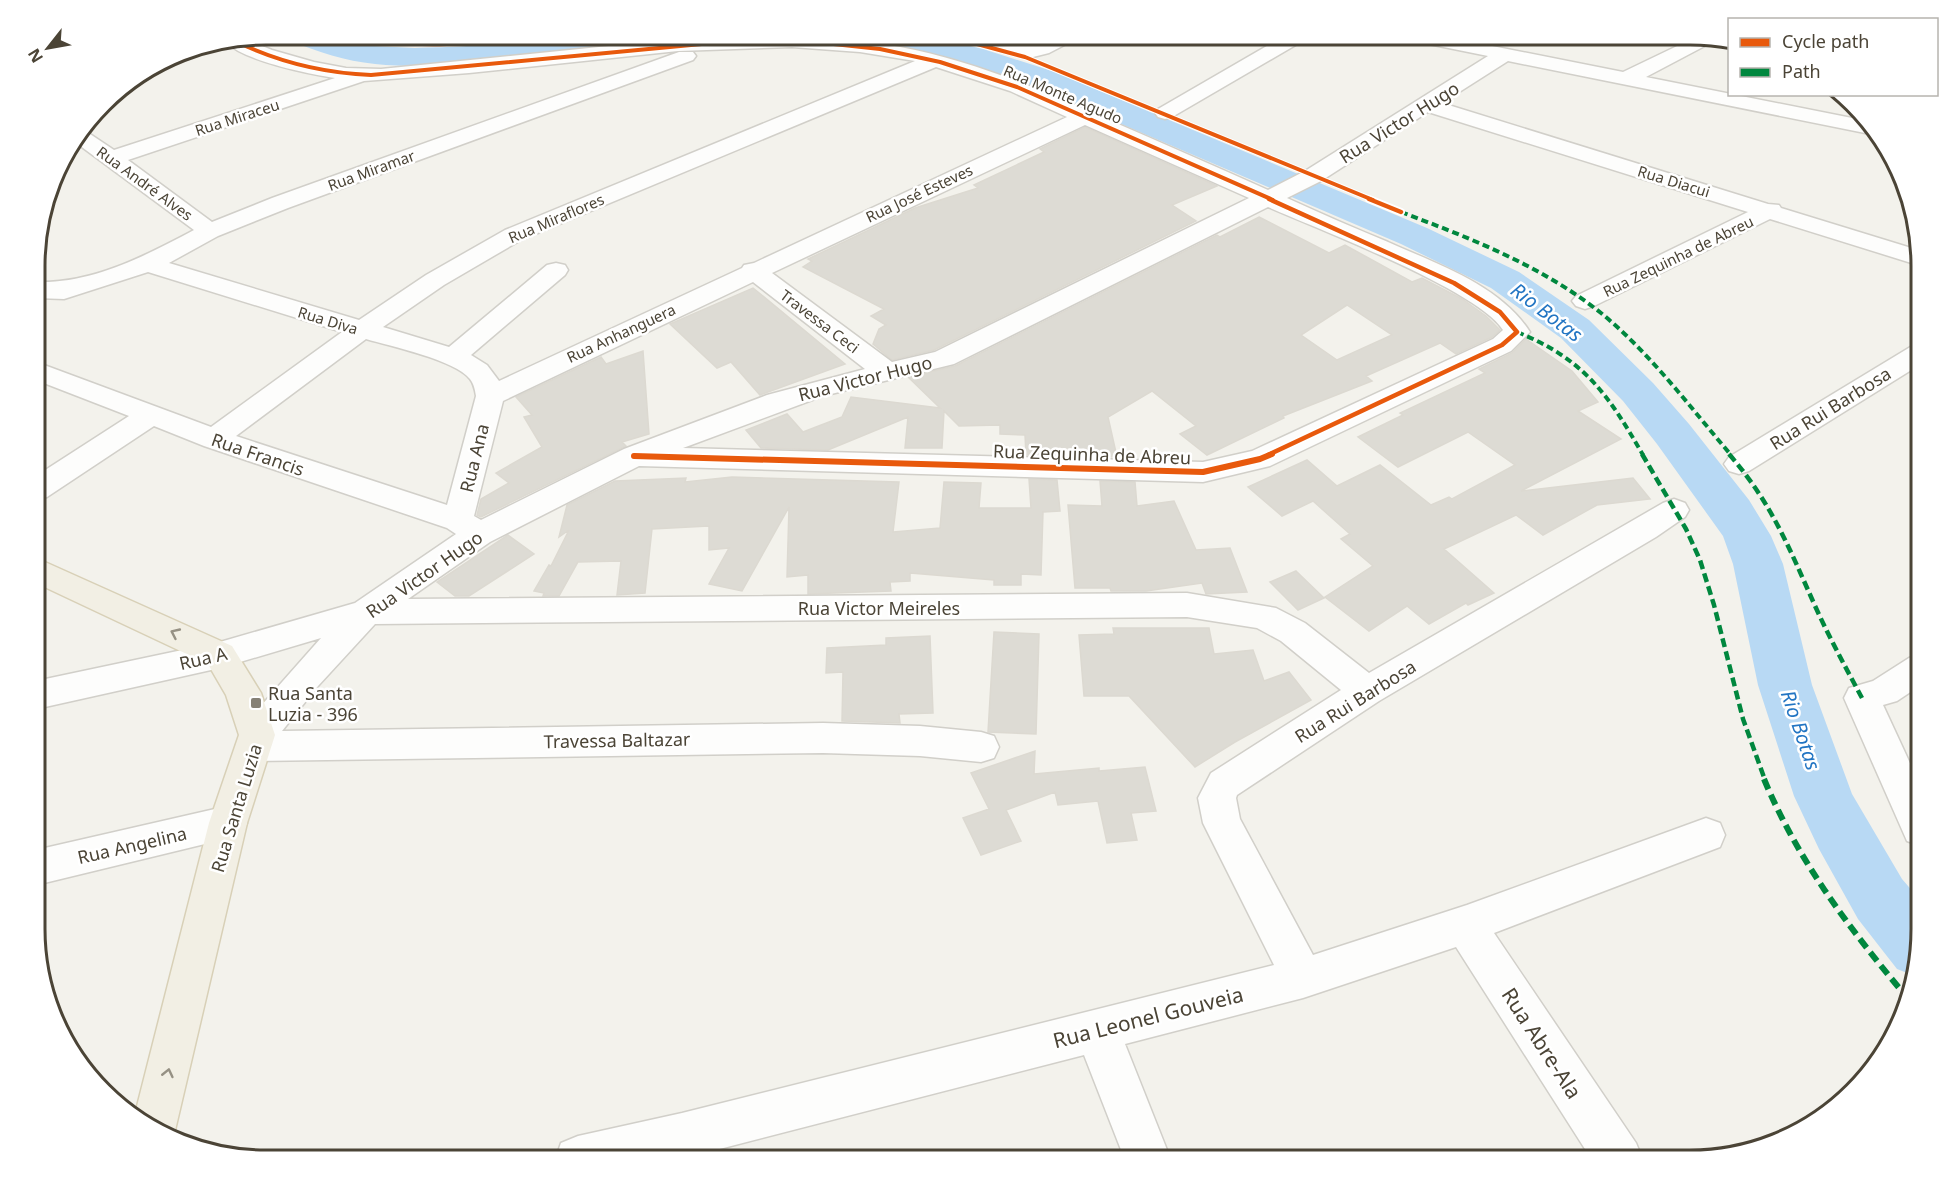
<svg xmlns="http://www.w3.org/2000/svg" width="1956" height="1195" font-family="'Noto Sans',sans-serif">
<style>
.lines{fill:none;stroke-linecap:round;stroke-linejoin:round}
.river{fill:#b8d9f4;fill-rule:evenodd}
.building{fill:#dddbd4;stroke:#dcd9d1;stroke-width:1.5;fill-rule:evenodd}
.minor-casing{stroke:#d1cfc9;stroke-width:3}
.major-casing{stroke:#d8d0b7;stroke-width:3}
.minor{fill:#fdfdfc;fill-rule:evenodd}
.major{fill:#f2efe4;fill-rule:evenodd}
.quiet-far2{stroke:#00873e;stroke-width:4;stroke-dasharray:7 4;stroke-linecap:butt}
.quiet-far1{stroke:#00873e;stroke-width:4.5;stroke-dasharray:9 4.5;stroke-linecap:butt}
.quiet{stroke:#00873e;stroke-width:6;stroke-dasharray:11 6;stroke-linecap:butt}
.cycleway-far2-casing{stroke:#fff;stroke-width:6}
.cycleway-far1-casing{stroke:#fff;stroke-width:8}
.cycleway-casing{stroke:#fff;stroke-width:10}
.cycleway-far2{stroke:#e8590c;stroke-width:4}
.cycleway-far1{stroke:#e8590c;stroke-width:4.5}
.cycleway{stroke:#e8590c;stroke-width:6}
.oneway{stroke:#969184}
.poi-dot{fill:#868176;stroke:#fff;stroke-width:2}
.labels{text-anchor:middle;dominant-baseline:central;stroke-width:5;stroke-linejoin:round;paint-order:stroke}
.far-street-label{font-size:15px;fill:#4b4436;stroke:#fff}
.street-label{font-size:18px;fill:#4b4436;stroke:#fff}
.poi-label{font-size:18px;fill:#4b4436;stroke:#fff;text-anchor:start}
.water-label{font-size:20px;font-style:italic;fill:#2275c3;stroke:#fff}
.near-street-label{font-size:21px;fill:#4b4436;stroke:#fff}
.rim{fill:none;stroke:#4b4436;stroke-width:3}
</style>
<rect width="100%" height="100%" fill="#f3f2ec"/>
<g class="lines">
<path class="river" d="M286,35h41l15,5 32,6 41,2 42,-2 100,-11h75l-5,6 -10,3c-80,11 -162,28 -242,20 -30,-3 -57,-12 -84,-23z
M873,35h50l60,14 69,22 375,157 92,44 70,48 64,63 36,41 60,76 22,36 12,28 29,121 40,109 50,85 19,22v43l-6,32 -18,-7 -39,-50 -39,-70 -25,-53 -36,-111 -25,-121 -10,-28 -66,-92 -34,-43 -62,-63 -70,-50 -90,-44 -371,-159 -68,-23 -84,-21z"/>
</g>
<path class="building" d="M1085,127l132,59 -45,19 24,16 -262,129 -42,10 -19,-16 6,-15 7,-4 -15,-9 13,-7 -81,-42 9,-6 -4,-2 107,-51 63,-20 -4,-3 70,-33 -4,-3z
M1259,217l70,36 16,-8 67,37 10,-4 40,21 24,17 14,14 -8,7 -36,17 -16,-11 -74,33 6,5 -89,35 1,2 -77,37 -27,-21 16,-8 -44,-35 -44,26 9,40 -91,-2 -1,-20 -25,-1v-9l-41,1 -15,-15 -2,37h-37l3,-31 -80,33 -67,-2 -15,-18 41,-16 16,18 39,-15 9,-20 89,11 -32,-31 47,-11 262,-131 3,2zM1347,305l45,30 -55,25 -36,-25z
M753,288l5,4 87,72 -85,31 -29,-33 -14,6 -47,-44z
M1526,339l46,32 26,31 -20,9 43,28 -100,52 112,-13 17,21 -53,6 -54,30 -27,-20 -72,34 50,44 -26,12 -2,-2 -37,21 -22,-18 -38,25 -44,-34 48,-31 -32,-27 9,-5 -37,-33 -31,15 -34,-29 59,-27 30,26 43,-21 51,40 18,-8 3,2 63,-34 -47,-33 -70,35 -40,-30 45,-22 -3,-2 85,-40 -6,-4 33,-16z
M643,351l6,83 -27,8 4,4 -145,71 -4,-2 4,-16 28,-16 -13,-10 46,-26 -18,-30 8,-2 -16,-18 85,-40 5,7z
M732,477l167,5 -6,50 47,-4 4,-46 37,1 -2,25h52l-2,-29 28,1 3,31 -17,1 -2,63 -20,-1v11h-27v-5l-84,-7v8l-20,1 1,9 -83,3v-19l-21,2 2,-70 -47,84 -33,-7 20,-36 -20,2v-24l-57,3 -7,64 -28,2 4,-34 -43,1 -19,34h-16l1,-3 -10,-2 15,-26 2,1 18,-36 -10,7 8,-32 48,-24 71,-3 -1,4z
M1100,481l35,1 2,24 37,-5 22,49 34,-2 17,44 -41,2 -4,-11 -56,8h-35l-1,-3h-35l-7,-83 34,1z
M508,535l26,19 -65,42h-14l-18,-14z
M1296,571l28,27 -26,12 -28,-28z
M1113,628h96l5,26 39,-4 11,31 25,-9 22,28 -76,42 -40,25 -66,-71h-45l-5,-61 35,-1z
M994,632l45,2 -3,100 -48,-2z
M930,636l3,77 -34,1 1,9 -58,-2 1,-49 -17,1 1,-25 59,-3v-7z
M1035,751l-1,23 65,-6v3l46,-4 11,44 -25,2 6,27 -30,3 -9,-42 -40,4 -3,-13 -49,18 15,31 -40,14 -18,-37 26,-9 -18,-36z"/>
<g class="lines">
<g class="minor-casing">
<path id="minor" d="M389,35h118l-2,4 -7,2 -81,2 -26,-4z
M769,35c44,1 88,3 131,12 74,14 142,43 209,73 53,23 106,46 159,70l37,-19 183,-115 -84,-17 -2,-4h35l186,37 75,-36 20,3 -72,38 216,43 12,13 -4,1 -362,-73 -66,42 326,101 11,1 2,3 140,43v15l-151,-47 -176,87 -9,3 -9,-3 -4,-5 4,-5 172,-84 -320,-100 -107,69 -34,17c33,15 67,30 101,44 49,22 112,43 142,90l-19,19 -241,115 -67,16 -564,-16 -149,76 -82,57 779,-6 89,15 29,15 64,50 294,-170 11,-4 11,4 4,7 -4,7 -29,20 -277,164 -142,94 -1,3 4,21 73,136 154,-50 239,-87 14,5 5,12 -5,12 -226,86 142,210 7,17h-51l-136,-213 -153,51 -178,46 46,116h-46l-41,-105 -407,105h-122l6,-17 17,-7 104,-23 592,-148 -71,-142 -5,-25 13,-25 130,-83 -60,-49 -24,-13 -70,-11 -812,7 -57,62 -36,45 541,-8 97,3 61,6 13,4 5,11 -5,11 -13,4 -61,-6 -97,-3 -569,8 -13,-4 -5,-11 8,-21 77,-87 -101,30 -184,41v-28l184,-39 135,-39 101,-69 -9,-6 -243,-82 -50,-20 -107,71 -11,3v-24l93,-60 -93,-36v-18l175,65 131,-95 -194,-60 -84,27 -28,-1v-16c56,2 109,-26 158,-52l-119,-88 9,-12 30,20 221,-72c-26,-4 -91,-17 -109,-36l19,-3 27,11 42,12 32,6 35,1 267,-27zM792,47l68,5 55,9 -410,169 -79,45 -67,45 -190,-57 49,-27 70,-28 405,-148 3,-4 -3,-4h-14l-407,146 -60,24 -84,-62 236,-79 105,-8 209,-22zM936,67l74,24 57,26 -313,146 -10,2 -2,3 -243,113 -12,-16 -16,-10 94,-80 3,-5 -3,-5 -9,-2 -9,2 -98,82 -66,-20 61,-42 77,-45zM1085,125l164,73 -314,154 -43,10 -120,-89zM1268,207c50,22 210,83 235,123l-10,9 -241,112 -49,11 -520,-14 140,-52 131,-32zM753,282l112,87 -98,26 -143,54 -143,71 -7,-4 29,-115zM366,339c24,7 89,21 104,40 4,5 5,11 6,17l-29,109 -211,-69z
M956,35h29l44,11 26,-11h23l-2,4 -27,14 -20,5 -71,-19z
M1286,35h22l-2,4 -134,78 -7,2 -7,-2 -3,-4 3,-4z
M1921,344v20l-172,107 -10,3 -10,-3 -5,-7 5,-7 183,-111z
M1921,654v31l-24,16 -14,4 38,82v59l-14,-5 -63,-143 5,-10 24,-7 36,-23z
M228,806l14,5 5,12 -5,12 -206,50v-35z"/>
</g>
<g class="major-casing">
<path id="major" d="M36,558l196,88 29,47 14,42 -28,88 -74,316 -39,-21 75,-295 30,-88 -13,-40 -18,-31 -172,-81z"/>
</g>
<use href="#minor" class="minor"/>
<use href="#major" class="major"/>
<path class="quiet-far2" d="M1401,212c69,26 141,54 200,101 49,40 89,94 130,142
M1517,332c67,27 91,62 126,123"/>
<path class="quiet-far1" d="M1642,454l44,75 14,31 14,45 29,114 22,61
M1729,454c44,51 60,94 87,154 14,31 30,60 46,90"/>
<path class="quiet" d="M1764,779c35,84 88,153 146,222"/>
<g class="cycleway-far2-casing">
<path id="cycleway-far2" d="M349,35c66,16 131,8 198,0
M944,35l81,22 348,143
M235,41c43,21 89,32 136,34l352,-33h92l65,7 60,13 77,25 256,113"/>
</g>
<g class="cycleway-far1-casing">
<path id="cycleway-far1" d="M1369,199l32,13
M1268,455l234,-110 15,-13 -17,-20 -46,-29 -185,-84"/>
</g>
<g class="cycleway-casing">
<path id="cycleway" d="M634,456l569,16 57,-13 12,-5"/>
</g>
<use href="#cycleway-far2" class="cycleway-far2"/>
<use href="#cycleway-far1" class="cycleway-far1"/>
<use href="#cycleway" class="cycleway"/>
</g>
<defs><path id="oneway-chevron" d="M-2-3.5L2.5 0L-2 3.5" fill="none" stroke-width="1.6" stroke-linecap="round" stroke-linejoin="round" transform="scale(1.5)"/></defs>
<g class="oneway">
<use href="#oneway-chevron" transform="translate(175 633) rotate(-155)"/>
<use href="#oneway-chevron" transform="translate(168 1073) rotate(-77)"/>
</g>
<rect class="poi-dot" x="250" y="697" width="12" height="12" rx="3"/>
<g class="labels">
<g class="far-street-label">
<text transform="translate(1063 94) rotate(23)">Rua Monte Agudo</text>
<text transform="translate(237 117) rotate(-18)">Rua Miraceu</text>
<text transform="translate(371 170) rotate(-20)">Rua Miramar</text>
<text transform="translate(1674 181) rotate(17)">Rua Diacui</text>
<text transform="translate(145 183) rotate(36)">Rua André Alves</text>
<text transform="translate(919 193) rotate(-25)">Rua José Esteves</text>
<text transform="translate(556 218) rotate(-23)">Rua Miraflores</text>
<text transform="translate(1678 256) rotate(-26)">Rua Zequinha de Abreu</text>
<text transform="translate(328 320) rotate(17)">Rua Diva</text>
<text transform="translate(820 321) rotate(37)">Travessa Ceci</text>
<text transform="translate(621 333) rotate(-25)">Rua Anhanguera</text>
</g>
<g class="street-label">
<text transform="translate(1399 122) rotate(-32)">Rua Victor Hugo</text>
<text transform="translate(865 378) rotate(-14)">Rua Victor Hugo</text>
<text transform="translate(1830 408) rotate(-32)">Rua Rui Barbosa</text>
<text transform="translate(258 454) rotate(19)">Rua Francis</text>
<text transform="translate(1092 454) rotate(2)">Rua Zequinha de Abreu</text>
<text transform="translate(474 458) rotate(-76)">Rua Ana</text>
<text transform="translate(424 574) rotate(-35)">Rua Victor Hugo</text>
<text x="879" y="608">Rua Victor Meireles</text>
<text transform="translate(203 658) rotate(-13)">Rua A</text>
<text transform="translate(1355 701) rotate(-32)">Rua Rui Barbosa</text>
<text transform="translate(617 740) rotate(-1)">Travessa Baltazar</text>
<text transform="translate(236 808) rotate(-73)">Rua Santa Luzia</text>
<text transform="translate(132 845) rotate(-13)">Rua Angelina</text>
</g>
<g class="poi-label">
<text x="268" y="693">Rua Santa<tspan x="268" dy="21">Luzia - 396</tspan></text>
</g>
<g class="water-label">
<text transform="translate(1547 312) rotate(37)">Rio Botas</text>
<text transform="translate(1801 730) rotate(71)">Rio Botas</text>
</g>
<g class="near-street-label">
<text transform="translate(1148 1017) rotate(-14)">Rua Leonel Gouveia</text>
<text transform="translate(1542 1043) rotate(57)">Rua Abre-Ala</text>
</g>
</g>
<path d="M0 0H1956V1195H0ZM266 45H1690A221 221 0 0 1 1911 266V929A221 221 0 0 1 1690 1150H266A221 221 0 0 1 45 929V266A221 221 0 0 1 266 45Z" fill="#fff" fill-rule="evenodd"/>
<path class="rim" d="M266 45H1690A221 221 0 0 1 1911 266V929A221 221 0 0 1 1690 1150H266A221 221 0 0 1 45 929V266A221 221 0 0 1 266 45Z"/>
<rect x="1728" y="18" width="210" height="78" fill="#ffffff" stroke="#b7b4af" stroke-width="1.5"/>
<rect x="1740" y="38" width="30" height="9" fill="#e8590c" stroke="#b7b4af" stroke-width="1.5"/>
<text x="1782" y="48" font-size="18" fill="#4b4436">Cycle path</text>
<rect x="1740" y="68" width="30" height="9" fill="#00873e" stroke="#b7b4af" stroke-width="1.5"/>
<text x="1782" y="78" font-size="18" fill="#4b4436">Path</text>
<g transform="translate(48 48) rotate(239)" stroke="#ffffff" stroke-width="4.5" paint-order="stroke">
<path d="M0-4.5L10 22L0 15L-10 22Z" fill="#4b4436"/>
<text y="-9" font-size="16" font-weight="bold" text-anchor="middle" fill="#4b4436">N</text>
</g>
</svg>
